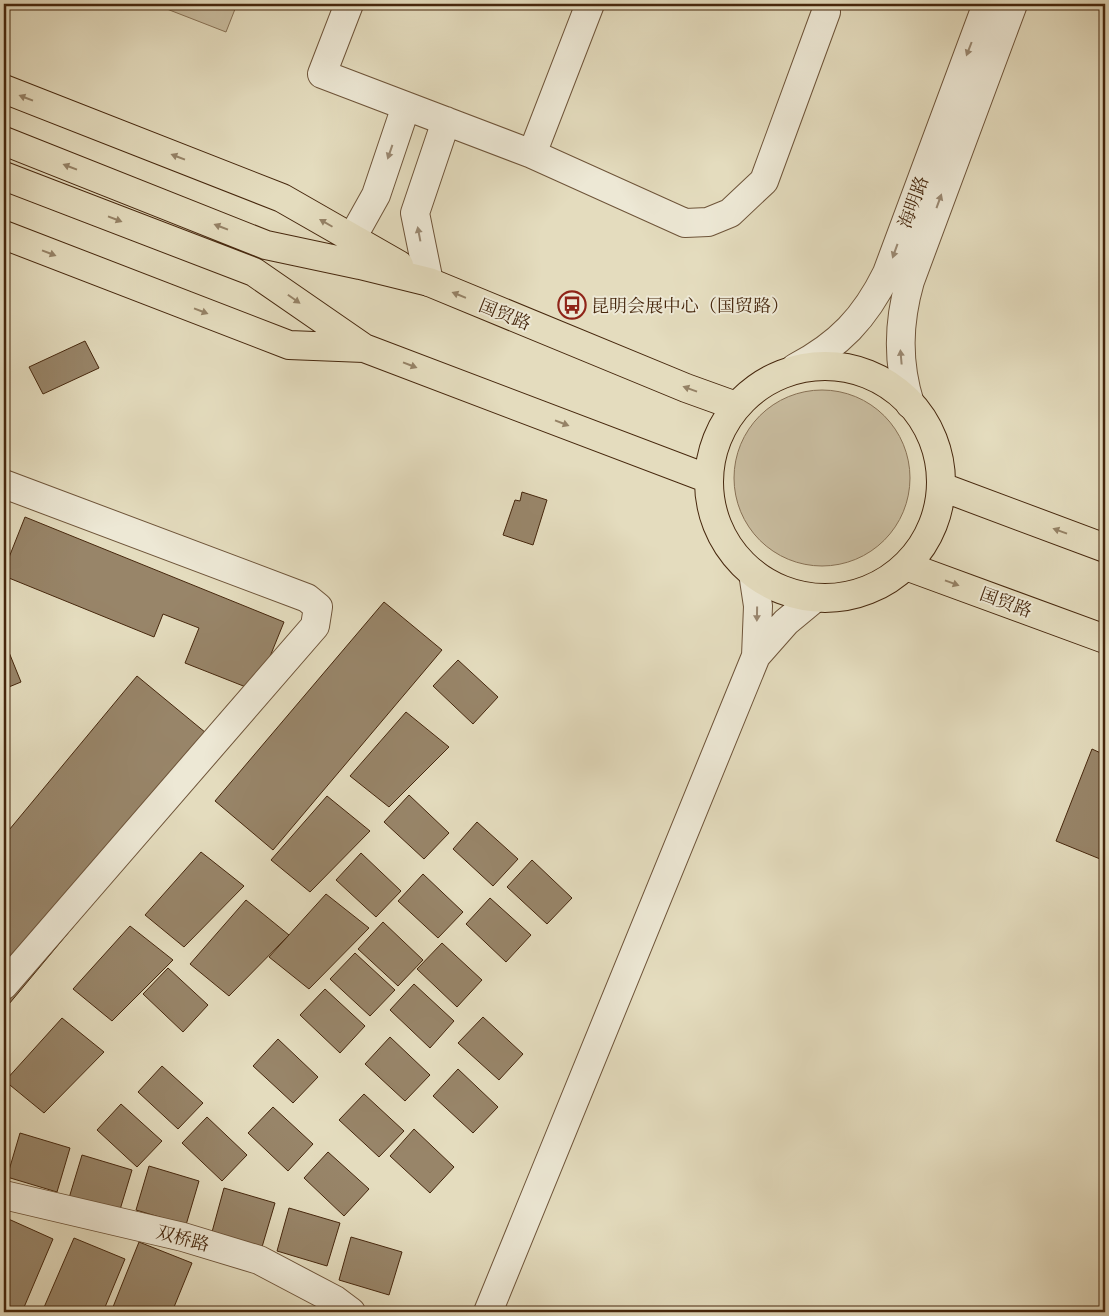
<svg xmlns="http://www.w3.org/2000/svg" width="1109" height="1316" font-family="'Gentium Book Plus','Noto Serif SC',serif">
<style>
.green{fill:#c9bda0;stroke:#887256}
.building{fill:#988569;stroke:#46270d}
.lines{fill:none;stroke-linecap:round;stroke-linejoin:round}
.minor-casing{stroke:#6e5439;stroke-width:30}
.major-casing{stroke:#46270d;stroke-width:30}
.minor{stroke:#ede8d5;stroke-width:28}
.major{stroke:#e4dcbe;stroke-width:28}
.oneway{fill:#9a8871}
.oneway2{fill:#958266}
.labels{text-anchor:middle;dominant-baseline:central;stroke-width:4;stroke-linejoin:round;paint-order:stroke}
.street-label{font-size:18px;fill:#46270d;stroke:#ede8d5}
.poi-label{font-size:18px;fill:#46270d;stroke:#ede8d5;text-anchor:start}
</style>
<rect width="100%" height="100%" fill="#e4dcbe"/>
<filter id="stains"><feTurbulence type="fractalNoise" baseFrequency=".004" numOctaves="4"/><feColorMatrix values="0 0 0 0 .2 0 0 0 0 .09 0 0 0 0 .02 0 0 0 .5 -.17"/></filter>
<radialGradient id="worn" r=".72"><stop offset=".6" stop-color="#630" stop-opacity="0"/><stop offset="1" stop-color="#630" stop-opacity=".3"/></radialGradient>
<path class="green" d="M154,4h83l-11,28z
M734 478a88 88 0 1 1 176 0a88 88 0 1 1-176 0Z"/>
<path class="building" d="M85,341l14,27 -56,26 -14,-27z
M522,492l25,8 -14,45 -30,-10 12,-35 5,1z
M25,517l259,105 -28,69 -71,-28 14,-35 -36,-14 -9,23 -150,-61v-6z
M384,602l58,48 -169,200 -58,-49z
M4,640l17,42 -17,7z
M458,660l40,37 -25,27 -40,-38z
M137,676l86,71 -219,263v-174z
M406,712l43,35 -60,60 -39,-31z
M1092,749l13,6v106l-49,-20z
M409,795l40,38 -25,26 -40,-37z
M327,796l43,35 -60,61 -39,-32z
M477,822l41,37 -25,27 -40,-37z
M201,852l43,34 -60,61 -39,-32z
M361,853l40,38 -25,26 -40,-37z
M532,860l40,38 -25,26 -40,-37z
M423,874l40,38 -25,26 -40,-37z
M326,894l43,34 -60,61 -40,-32z
M490,898l41,37 -25,27 -40,-38z
M246,900l43,35 -60,61 -39,-32z
M383,922l40,38 -25,26 -40,-37z
M130,926l43,34 -61,61 -39,-32z
M442,943l40,37 -25,27 -40,-38z
M355,953l40,37 -25,26 -40,-37z
M168,968l40,37 -25,27 -40,-38z
M414,984l40,37 -24,27 -40,-38z
M325,989l40,37 -25,27 -40,-38z
M483,1017l40,37 -24,26 -41,-37z
M62,1018l42,34 -60,61 -39,-32z
M390,1037l40,38 -25,26 -40,-37z
M278,1039l40,38 -25,26 -40,-37z
M162,1066l41,37 -25,26 -40,-37z
M458,1069l40,38 -25,26 -40,-37z
M364,1094l40,37 -25,26 -40,-37z
M121,1104l41,37 -25,26 -40,-37z
M273,1107l40,37 -25,27 -40,-38z
M207,1117l40,38 -25,26 -40,-38z
M414,1129l40,38 -24,26 -40,-37z
M20,1133l50,15 -13,44 -50,-15z
M328,1152l41,37 -25,27 -40,-38z
M82,1155l50,15 -13,43 -50,-15z
M149,1166l50,15 -13,44 -50,-15z
M224,1188l51,15 -13,44 -50,-15z
M289,1208l51,15 -13,43 -50,-15z
M4,1217l49,22 -31,73h-18z
M351,1237l51,15 -13,43 -50,-15z
M74,1238l51,21 -22,53h-61z
M139,1242l53,21 -20,49h-61z"/>
<g class="lines">
<g class="minor-casing">
<path id="minor" d="M349,4l-27,70 210,80 153,69 23,-1 22,-9 34,-32 62,-169
M532,154l58,-150
M352,238l24,-43 30,-89
M429,282l-14,-69 31,-92
M795,368c44,-23 70,-50 92,-95l100,-269
M910,404c-13,-42 -12,-81 0,-123l103,-277
M4,484l303,114 11,9 -3,19 -311,359
M753,573l5,33 -2,50
M4,1195l179,42 76,23 76,40 16,12
M488,1312l268,-656 30,-34 29,-24"/>
</g>
<g class="major-casing">
<path id="major" d="M4,89l278,109 117,67
M4,141l262,104 94,20 69,17 257,106 50,18
M4,176l250,96 110,76 345,131
M4,235l285,110 75,3
M709 482a116 116 0 1 1 232 0a116 116 0 1 1-232 0Z
M942,487l163,61
M906,566l199,73"/>
</g>
<use href="#minor" class="minor"/>
<use href="#major" class="major"/>
</g>
<defs><path id="oneway-solid" d="M-6-.8H1V-3.2L6.5 0L1 3.2V.8H-6Z" transform="scale(1.25)"/></defs>
<g class="oneway">
<use href="#oneway-solid" transform="translate(969 49) rotate(111)"/>
<use href="#oneway-solid" transform="translate(390 152) rotate(109)"/>
<use href="#oneway-solid" transform="translate(939 201) rotate(-70)"/>
<use href="#oneway-solid" transform="translate(419 234) rotate(-101)"/>
<use href="#oneway-solid" transform="translate(895 251) rotate(110)"/>
<use href="#oneway-solid" transform="translate(901 357) rotate(-95)"/>
<use href="#oneway-solid" transform="translate(757 614) rotate(91)"/>
</g>
<g class="oneway2">
<use href="#oneway-solid" transform="translate(26 98) rotate(-159)"/>
<use href="#oneway-solid" transform="translate(178 157) rotate(-159)"/>
<use href="#oneway-solid" transform="translate(70 167) rotate(-159)"/>
<use href="#oneway-solid" transform="translate(115 219) rotate(21)"/>
<use href="#oneway-solid" transform="translate(326 223) rotate(-150)"/>
<use href="#oneway-solid" transform="translate(221 227) rotate(-159)"/>
<use href="#oneway-solid" transform="translate(49 253) rotate(21)"/>
<use href="#oneway-solid" transform="translate(459 295) rotate(-158)"/>
<use href="#oneway-solid" transform="translate(294 299) rotate(35)"/>
<use href="#oneway-solid" transform="translate(201 311) rotate(21)"/>
<use href="#oneway-solid" transform="translate(410 365) rotate(21)"/>
<use href="#oneway-solid" transform="translate(690 389) rotate(-160)"/>
<use href="#oneway-solid" transform="translate(562 423) rotate(21)"/>
<use href="#oneway-solid" transform="translate(1060 531) rotate(-160)"/>
<use href="#oneway-solid" transform="translate(952 583) rotate(20)"/>
</g>
<defs>
<g id="bus-ring" transform="scale(1.4375)"><circle r="9.5" fill="#ede8d5" stroke="#8f2418" stroke-width="1.5"/><path d="M-5-6H5V4H4V6H2V4H-2V6H-4V4H-5ZM-3.5-4V0h7V-4ZM-3.5 1.2v1.5H-2V1.2ZM2 1.2v1.5H3.5V1.2Z" fill="#8f2418"/></g>
</defs>
<g fill-rule="evenodd">
<use href="#bus-ring" x="572" y="305"/>
</g>
<g class="labels">
<g class="street-label">
<text transform="translate(913 202) rotate(-70)">海明路</text>
<text transform="translate(505 314) rotate(22)">国贸路</text>
<text transform="translate(1006 602) rotate(20)">国贸路</text>
<text transform="translate(183 1238) rotate(15)">双桥路</text>
</g>
<g class="poi-label">
<text x="591" y="305">昆明会展中心（国贸路）</text>
</g>
</g>
<rect width="1109" height="1316" fill="none" stroke="#e4dcbe" stroke-width="20"/>
<rect x="5" y="5" width="1099" height="1306" fill="none" stroke="#46270d" stroke-width="2.5"/>
<rect x="10" y="10" width="1089" height="1296" fill="none" stroke="#46270d"/>
<rect width="100%" height="100%" filter="url(#stains)"/>
<rect width="100%" height="100%" fill="url(#worn)"/>
</svg>
